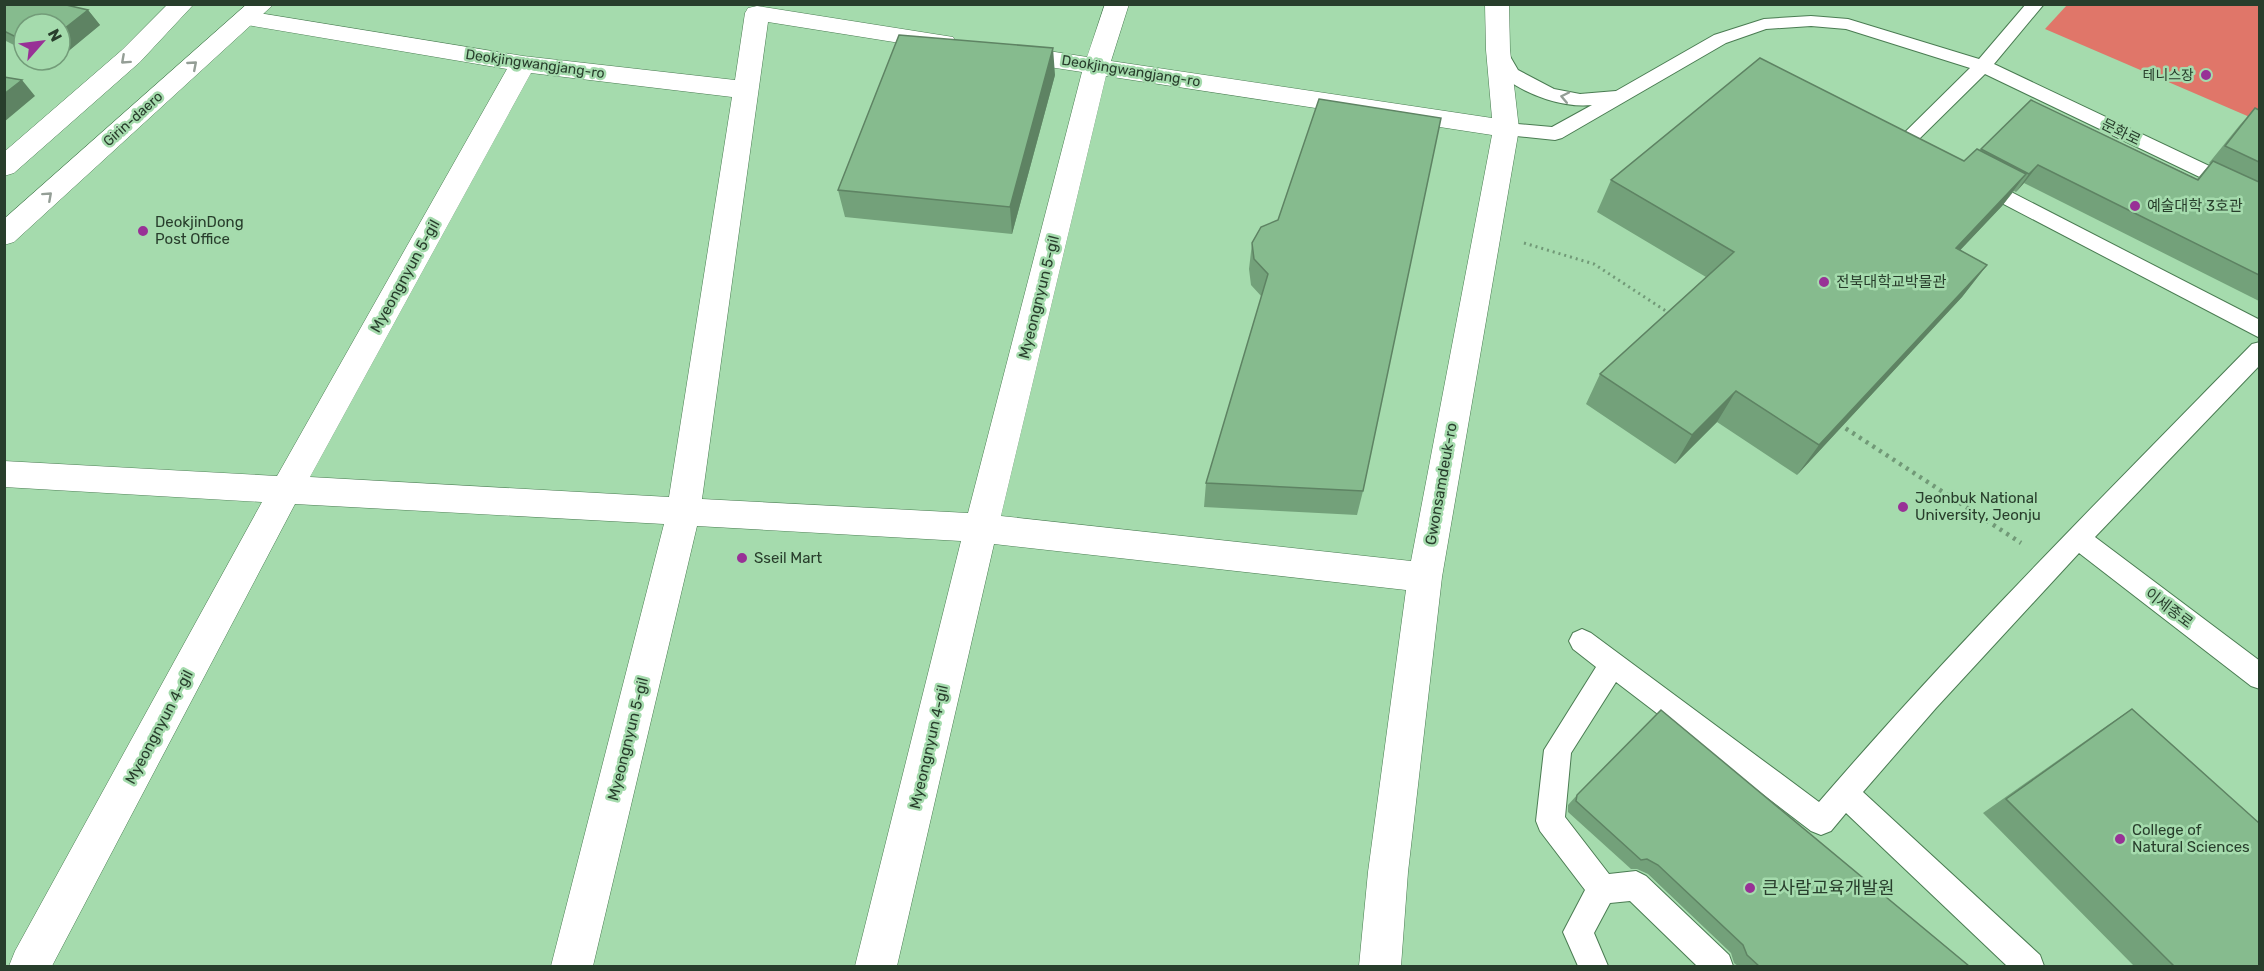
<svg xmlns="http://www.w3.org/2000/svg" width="2264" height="971" font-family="Rubik,'Noto Sans KR',sans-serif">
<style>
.green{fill:#e07669}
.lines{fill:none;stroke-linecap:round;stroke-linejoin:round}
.lane-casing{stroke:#4a7c52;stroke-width:2}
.street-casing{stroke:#4a7c52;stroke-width:1}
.secondary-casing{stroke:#4a7c52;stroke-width:1}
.path-far1{stroke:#719977;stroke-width:3;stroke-dasharray:2 4;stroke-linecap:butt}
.path{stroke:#719977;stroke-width:4.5;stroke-dasharray:3 5;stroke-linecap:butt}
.lane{fill:#fff;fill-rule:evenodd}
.street{fill:#fff;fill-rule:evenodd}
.secondary{fill:#fff;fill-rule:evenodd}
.wall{fill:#73a17a}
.shaded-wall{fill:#5e8363}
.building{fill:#86bb8e;stroke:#5e8363;stroke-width:1.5}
.oneway{stroke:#949e96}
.poi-dot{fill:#983196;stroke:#a5dbad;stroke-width:2}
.labels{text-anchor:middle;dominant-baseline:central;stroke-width:5;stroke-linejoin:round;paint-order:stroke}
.far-street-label{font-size:14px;fill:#283e2c;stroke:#a5dbad}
.far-poi-label{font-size:14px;fill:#283e2c;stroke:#a5dbad;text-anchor:end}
.street-label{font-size:15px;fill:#283e2c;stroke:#a5dbad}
.poi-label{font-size:15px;fill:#283e2c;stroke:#a5dbad;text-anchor:start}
.near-poi-label{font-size:18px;fill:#283e2c;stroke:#a5dbad;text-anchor:start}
</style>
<rect width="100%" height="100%" fill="#a5dbad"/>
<path class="green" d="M2067,5h192v116l-214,-92z"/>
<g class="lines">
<g class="lane-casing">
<path id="lane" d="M2026,4h18l-50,60 266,126v16l-275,-132 -69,68 13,6 3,5 -3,5c-11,3 -29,-4 -36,-14l77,-76 -124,-39 -35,-3 -45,3 -40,14 -164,95 -7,2 -49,-5 -7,-2 -3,-4 3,-4 7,-2 46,4 40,-22c-28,3 -63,-9 -86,-26 -8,-6 -12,-20 -17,-29l3,-4h12l14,24 36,19 26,5 36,-3 98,-56 50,-16 47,-3 37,3 131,40z
M1980,176l280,144v18l-287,-150 -3,-5 3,-5z
M2260,342v23l-165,172 165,124v28l-9,-3 -172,-133 -143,155 -73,84 177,163 4,11h-37l-161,-153 -15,18 -10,4 -10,-4 -195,-149 -45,71 -6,64 44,57 27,-3 10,5 83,79 4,11h-36l-67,-65 -20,2 -16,30 14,33h-30l-15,-34 22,-42 -45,-59 -4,-10 8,-71 52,-83 -23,-18 -4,-8 4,-8 9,-4 9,4 228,169c137,-159 286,-308 433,-458z"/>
</g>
<g class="street-casing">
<path id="street" d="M1105,4h24l-18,57 381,57 -6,-68 -1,-46h24l1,46 9,79 -77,448 -34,295 -7,94h-42l9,-94 38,-282 -412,-46 -97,422h-42l106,-425 -264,-15 -104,440h-42l113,-442 -369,-20 -243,462h-43l6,-15 247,-449 -258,-15v-26l273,15 230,-407 -260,-44 -9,-2 -3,-5 3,-5 9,-2 276,45 212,24 10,-67 3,-5 9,-2 196,31 3,5 -3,5 -9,3 -176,-28 -66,477 266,14 114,-441 -72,-11 -9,-3 -4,-5 4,-5 9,-3 77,12zM531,73l201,24 -63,400 -359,-20zM1106,76l386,59 -81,426 -410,-45z"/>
</g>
<g class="secondary-casing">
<path id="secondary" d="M168,4h26l-54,58 -126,111 -10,3v-24l118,-102z
M247,4h27l-260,238 -10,3v-26z"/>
</g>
<path class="path-far1" d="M1524,243l70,21 78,51"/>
<path class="path" d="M1839,424l182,119"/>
<use href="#lane" class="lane"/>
<use href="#street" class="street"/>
<use href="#secondary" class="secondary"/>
</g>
<path class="wall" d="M4,4l84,6 12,15 -40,33v-34h-36v26l-20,-10z
M43,60h15l-6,5z
M1055,75l-43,159 -167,-17 -7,-27z
M2031,100l166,79 13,-15 -1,-1 30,-37 16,-18 4,2v191l-235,-118 -8,9 -2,-1 -12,15 -42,44 27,15 -25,32 -165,178 -80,-53 -42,42 -89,-60 14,-30 106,-97 -109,-65 14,-32 353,-19 16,-10z
M1261,227l102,264 -6,24 -153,-8 2,-24 56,-186 -11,-12 -2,-16 3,-26z
M2132,709l127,257h-125l-151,-153 125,-88z
M1577,795l392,171h-231l-4,-3 -3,-10 -83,-79 -11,-5h-6l-63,-57v-7z"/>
<path class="shaded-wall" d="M88,10l12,15 -40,33v-26z
M1053,48l2,27 -43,159 -2,-27z
M48,60h10l-6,5z
M22,80l13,16 -31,26v-28z
M2038,165l-14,18 -8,9 13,-18z
M2026,174l-24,32 -70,74 24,-32z
M1987,265l-25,32 -165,178 22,-30z
M1736,391l-19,31 -42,42 17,-29z"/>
<path class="building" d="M4,4h58l26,6 -28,22v-8h-36v17l-20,-10z
M899,35l154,13 -43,159 -172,-17z
M1760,58l204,103 13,-12 49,25 -70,74 31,17 -168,180 -83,-54 -44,44 -92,-61 134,-122 -123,-72z
M4,77l18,3 -18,14z
M1319,99l122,19 -78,373 -157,-8 62,-209 -14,-15 -2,-16 9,-16 17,-7z
M2031,100l167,80 15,-19 46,21v93l-221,-110 -9,9 -48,-25z
M2255,108l4,2v52l-34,-16z
M2132,709l127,114v143h-85l-168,-167z
M1661,710l308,256h-210l-12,-11 -4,-10 -85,-80 -11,-6 -6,1 -65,-59 1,-6z"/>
<defs><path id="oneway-chevron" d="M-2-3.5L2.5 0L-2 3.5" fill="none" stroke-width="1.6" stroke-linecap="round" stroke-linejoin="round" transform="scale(1.5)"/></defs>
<g class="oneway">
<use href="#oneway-chevron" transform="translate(125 60) rotate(138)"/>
<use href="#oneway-chevron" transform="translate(193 65) rotate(-41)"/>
<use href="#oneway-chevron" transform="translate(1565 97) rotate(-168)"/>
<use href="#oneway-chevron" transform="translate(48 196) rotate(-42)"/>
</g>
<g class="poi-dot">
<circle cx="2206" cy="75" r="6"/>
<circle cx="2135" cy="206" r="6"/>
<circle cx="143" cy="231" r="6"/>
<circle cx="1824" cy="282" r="6"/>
<circle cx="1903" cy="507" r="6"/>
<circle cx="742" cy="558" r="6"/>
<circle cx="2120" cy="839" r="6"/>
<circle cx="1750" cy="888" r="6"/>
</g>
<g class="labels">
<g class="far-street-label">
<text transform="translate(535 64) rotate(8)">Deokjingwangjang-ro</text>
<text transform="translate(1131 71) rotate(9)">Deokjingwangjang-ro</text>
<text transform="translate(133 119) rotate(-42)">Girin-daero</text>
</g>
<g class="far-poi-label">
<text x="2194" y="75">테니스장</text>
</g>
<g class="street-label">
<text transform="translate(2121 132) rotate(26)">문화로</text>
<text transform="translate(405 276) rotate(-61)">Myeongnyun 5-gil</text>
<text transform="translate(1039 297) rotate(-76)">Myeongnyun 5-gil</text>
<text transform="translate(1441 484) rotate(-80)">Gwonsamdeuk-ro</text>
<text transform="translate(2169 608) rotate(37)">이세종로</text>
<text transform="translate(159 727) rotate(-62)">Myeongnyun 4-gil</text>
<text transform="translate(628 739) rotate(-76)">Myeongnyun 5-gil</text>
<text transform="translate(929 747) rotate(-77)">Myeongnyun 4-gil</text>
</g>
<g class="poi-label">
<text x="2147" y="206">예술대학 3호관</text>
<text x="155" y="222">DeokjinDong<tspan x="155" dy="17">Post Office</tspan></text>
<text x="1836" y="282">전북대학교박물관</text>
<text x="1915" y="498">Jeonbuk National<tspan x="1915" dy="17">University, Jeonju</tspan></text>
<text x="754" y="558">Sseil Mart</text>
<text x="2132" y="830">College of<tspan x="2132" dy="17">Natural Sciences</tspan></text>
</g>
<g class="near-poi-label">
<text x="1762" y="888">큰사람교육개발원</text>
</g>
</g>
<rect width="2264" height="971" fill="none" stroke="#283e2c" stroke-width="12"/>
<g transform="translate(42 42) rotate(62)"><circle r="28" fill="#a5dbad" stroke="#739c79" stroke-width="1.5"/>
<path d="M0-4.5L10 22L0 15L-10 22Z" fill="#983196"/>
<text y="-9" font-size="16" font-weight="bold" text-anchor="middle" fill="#283e2c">N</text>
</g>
</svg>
